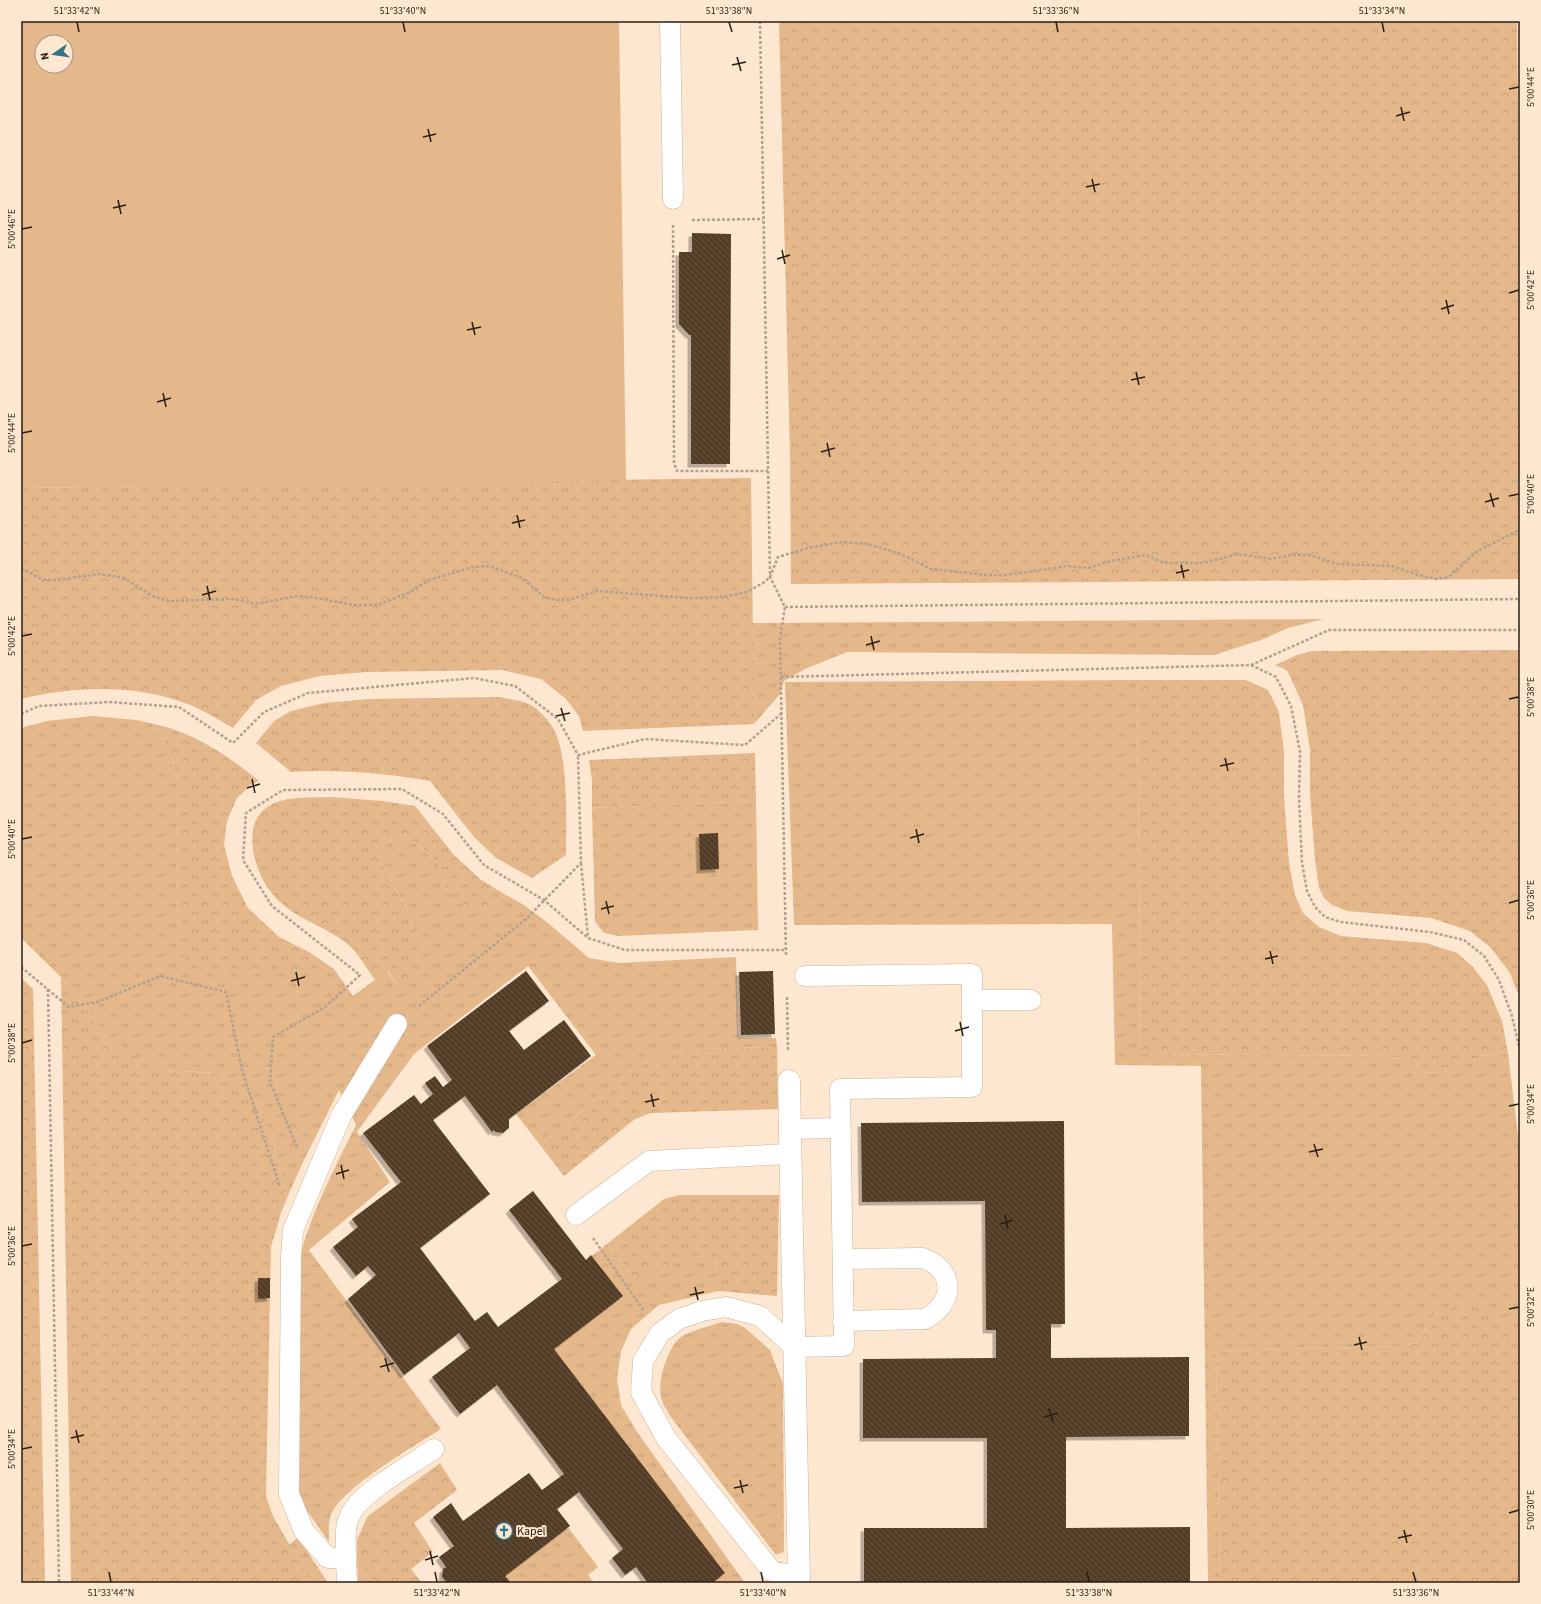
<svg xmlns="http://www.w3.org/2000/svg" width="1541" height="1604" font-family="'Source Sans 3',sans-serif">
<style>
.grass{fill:url(#grass-tufts)}
.forest{fill:url(#forest-crowns)}
.park{fill:#e4b88b;fill-rule:evenodd}
.building{fill:url(#building-back-hatch);filter:url(#shadow)}
.lines{fill:none;stroke-linecap:round;stroke-linejoin:round}
.lane-casing{stroke:#cdb297;stroke-width:21}
.street-casing{stroke:#cdb297;stroke-width:23}
.path{stroke:#b3a08f;stroke-width:2.5;stroke-dasharray:3 2;stroke-linecap:butt}
.lane{stroke:#fff;stroke-width:20}
.street{stroke:#fff;stroke-width:22}
.ticks{fill:none;stroke:#281e14;stroke-width:1.5}
.labels{text-anchor:middle;dominant-baseline:central;stroke-width:4;stroke-linejoin:round;paint-order:stroke}
.poi-label{font-size:12px;fill:#281e14;stroke:#fee7d1;text-anchor:start}
.neatline{fill:none;stroke:#281e14;stroke-width:1.5}
.ticks-label{font-size:10px;text-anchor:middle;fill:#281e14}
</style>
<defs>
<pattern id="grass-tufts" width="24" height="20" patternUnits="userSpaceOnUse"><rect width="24" height="20" fill="#e4b88b"/><path d="M3 7l-1-3M5 7V3M7 7l1-3M15 17l-1-3M17 17v-4M19 17l1-3" fill="none" stroke="#c49e77"/></pattern>
<pattern id="forest-crowns" width="20" height="18" patternUnits="userSpaceOnUse"><rect width="20" height="18" fill="#e4b88b"/><path d="M2 6a3 3 0 1 1 6 0M12 15a3 3 0 1 1 6 0" fill="none" stroke="#c49e77"/></pattern>
<pattern id="building-back-hatch" width="6" height="6" patternUnits="userSpaceOnUse"><rect width="6" height="6" fill="#523c25"/><path d="M-1 5l2 2M0 0l6 6M5-1l2 2" fill="none" stroke="#685642"/></pattern>
<filter id="shadow"><feDropShadow dx="-3.5" dy="3.5" stdDeviation="0" flood-color="#0004"/></filter>
</defs>
<rect width="100%" height="100%" fill="#fee7d1"/>
<path class="grass" d="M1324,619l-36,9 -27,12 -47,15 -367,-3 -42,17 -21,12 -4,13 -26,30 -2,-101z
M1137,680l4,374 242,2 17,2 15,15 30,-1 39,-16 24,-3 12,99v201l-7,-5 -11,-21 -64,-17 -22,33 -14,3 -186,5 4,232h-12l-7,-517 -86,-1 -3,-141 -318,1 -9,-243z
M93,716l43,4 18,4 16,29 7,29 1,138 12,49h144l19,27 34,-25 13,19 16,-11 -4,-60 -31,-58 1,-14 9,-8 14,-4 17,12 17,18 8,26 35,20 24,-16 18,10 24,18 41,35 29,5 118,-6 2,81h38l1,9 -89,2 -27,6 -26,13 -95,77 -24,-31 80,-59 -68,-89 -114,88 -57,78 33,50 -81,68 132,179c-26,17 -104,61 -111,89 -2,7 -1,17 -1,24l-28,-40 -4,-12 4,-238c13,-45 34,-85 55,-127l-17,-35 -37,74 -15,34 -18,-68 -55,-57 -53,-3 -49,-27 -51,-66 -40,-39v-210l26,-7z
M756,801l2,129 -139,6 -15,-3 -9,-11 -3,-114z
M607,1244l25,31 63,-19 20,2 3,33 -59,14 -28,24 -10,22 -4,27 4,27 16,27 108,151h-40l-169,-227 38,-86z
M721,1322l16,2 8,4 25,22 13,34 1,168 -8,3 -106,-139c-3,-6 -8,-13 -9,-19 -4,-15 7,-51 20,-60 9,-6 29,-11 40,-15z
M554,1509l44,58 -10,8 6,8h-106z
M298,1537l30,46h-81z
M357,1560l17,23h-16z"/>
<path class="forest" d="M779,21h738l3,271v287l-729,5 -1,-129z
M751,478l3,246 -171,7 -4,-15 -13,-17 -25,-20 -39,-9 -135,2 -47,4 -39,10 -25,14 -23,28c-17,-10 -35,-21 -54,-27 -51,-17 -107,-14 -158,-2v-211z
M1520,650v349l-10,-26 -19,-25 -21,-17 -39,-13 -84,-7 -15,-6 -8,-7 -5,-10 -4,-28 -5,-65v-45l-7,-45 -16,-35 -12,-5 22,-10 15,-4z
M1137,680h109l22,10 11,22 5,40v45l5,66 6,32 8,18 16,14 22,9 85,7 31,10 15,13 15,19 15,36 6,32 -24,3 -39,16 -30,1 -15,-15 -16,-2 -243,-2z
M499,697c9,2 22,3 30,7 9,5 19,15 24,24 16,26 13,96 13,127l-34,23 -36,-20 -22,-21 -44,-56c-48,-8 -90,-12 -139,-9l-35,-29 18,-22 17,-10 33,-8 45,-4z
M154,724c39,8 75,32 105,57l-7,3 -15,14 -10,23 -3,24 8,31 16,32 31,29 30,15 25,17h-144l-8,-17 -4,-32 -1,-138 -7,-29z
M755,753l1,48 -164,7v-28l-3,-20z
M331,797l52,4 32,5 39,49 26,24 26,16 -24,16h-15l-20,-20 -8,-26 -17,-18 -17,-12 -14,4 -9,8 -1,14 31,58 11,28 -2,20 -5,12 -16,11 -12,-19 -13,9c-8,-11 -16,-25 -25,-34 -26,-22 -58,-26 -80,-55 -15,-19 -29,-65 -4,-83 17,-13 44,-10 65,-11z
M61,977l51,66 49,27 53,3 41,27 14,30 18,68 -6,15 -10,34 -5,249 7,20 34,59 -9,8h-227z
M21,978l12,11 12,594h-24z
M777,1047l1,62 -127,4 -16,6 -71,57 -24,-31 95,-77 26,-13 27,-6z
M679,1195h100l-2,101 -59,-5 -3,-33 -20,-2 -51,20 -12,-1 -25,-31 57,-45z
M1472,1302c13,5 23,13 31,25 6,10 8,19 17,26v230h-300l-4,-232 186,-5 14,-3 22,-33z
M440,1463l17,27 -43,33 19,29 -22,17 11,14h-48l-17,-23v-21l11,-23z"/>
<path class="park" d="M21,21h598l7,459 -605,8zM42,42h24v24h-24z"/>
<path class="building" d="M692,233l39,1 -1,230h-39v-129h-2l-10,-11v-72h13z
M718,833l1,36 -19,1 -1,-36z
M526,971l23,30 -40,30 15,19 40,-30 27,36 -82,63v9l-6,5 -8,-1 -1,-2 -2,2 -27,-36 -32,24 57,74 -70,54 55,73 12,-9 11,15 64,-48 -53,-69 24,-19 53,69 5,-5 32,41 -69,53 171,224 -13,10h-64l-12,-16 -11,8 -13,-17 11,-9 -44,-57 -22,17 13,17 -65,50 6,7h-64l-5,-6 1,-8 3,-2 -7,-10 15,-11 -21,-29 18,-14 12,18 66,-48 13,17 22,-16 -67,-89 -37,29 -28,-37 38,-29 -11,-15 -55,42 -56,-76 28,-24 -8,-9 -12,10 -23,-29 25,-20 -6,-8 49,-37 -38,-49 51,-38 7,9 12,-10 -8,-11 10,-7 8,11 9,-7 -25,-34z
M773,971l2,63 -34,1 -2,-63z
M1064,1121l1,203h-14v34l138,-1v79l-123,1v91l124,-1v56h-326v-55h123v-90h-124v-79l133,-1v-28h-10l-1,-129 -123,1 -1,-79z
M258,1278h12v20l-12,1z"/>
<g class="lines">
<g class="lane-casing">
<path id="lane" d="M670,21l3,178
M972,1000h59
M789,1129l52,-1
M576,1215l73,-54 140,-7
M843,1259l80,-1c33,13 32,45 2,61l-82,2
M346,1559c0,-16 -3,-35 7,-49 15,-22 58,-45 81,-61
M799,1577l-27,-6 -106,-133 -25,-46 2,-31 17,-28 19,-14 23,-8 24,-4 34,9 34,31 50,-1 -4,-257 132,-2v-113l-167,2
M347,1583l-1,-24 -18,-1 -24,-27 -15,-37 2,-236 2,-28 48,-114 56,-92"/>
</g>
<g class="street-casing">
<path id="street" d="M789,1081l10,502"/>
</g>
<path class="path" d="M760,21l10,556 15,30 -5,31 6,318
M692,220l71,-1
M673,225l1,238 3,8h91
M21,568l22,12h13l44,-6 24,4 28,18 15,5 67,-2 22,5 41,-8 14,1 43,8h24l30,-12 21,-13 44,-13 16,-1 33,12 22,19 12,3h12l29,-9 92,7 33,-1 25,-5 16,-9 7,-6 8,-20 30,-9 33,-6 27,2 33,10 30,15 56,6h19l61,-9 21,2 23,-7 35,-6 18,8h39l35,-9 33,5 21,-4h18l27,9 55,2 26,9 19,4 12,-2 27,-25 41,-21 3,-4
M785,607l735,-8
M1251,665l25,12 15,29 9,46 -1,46 3,65 5,28 8,16 10,10 16,5 89,10 34,8 20,16 15,24 13,36 8,35
M781,677l470,-12 78,-35h191
M21,714l18,-8 70,-4 70,5 54,36 31,-31 44,-19 166,-15 41,8 43,33 20,36 67,-16 100,6 37,-32
M581,863l7,75
M21,967l48,40 28,-5 63,-26 66,16 16,78 38,117
M48,989l11,594
M787,997l1,55
M419,1006l107,-87 55,-56 -3,-108
M297,1147l-27,-65 3,-45 52,-30 35,-32 -88,-69 -29,-46 3,-47 37,-23 119,-1 41,25 41,51 60,35 44,38 37,12h160
M593,1238l51,73"/>
<use href="#lane" class="lane"/>
<use href="#street" class="street"/>
</g>
<path class="ticks" d="M77,22l2,10M403,22l2,10M729,22l3,10M1056,22l2,10M1382,22l2,10M737,57l4,14M732,65l14,-3M1509,89l10,-2M1401,107l3,14M1396,116l14,-4M428,129l3,13M423,137l13,-3M1092,179l3,13M1086,187l14,-3M118,200l3,14M113,208l13,-3M22,229l10,-2M782,250l3,14M777,259l13,-4M1509,293l10,-3M1446,300l3,14M1441,309l13,-4M472,322l3,13M467,330l14,-3M1136,372l3,13M1131,380l14,-3M163,393l3,14M157,402l14,-4M22,433l10,-2M827,443l3,14M821,452l14,-4M1490,493l4,14M1509,496l10,-2M1485,502l14,-4M517,515l3,13M512,523l13,-3M1181,565l3,13M1176,573l13,-3M207,586l3,14M202,595l14,-4M22,636l10,-2M871,636l3,14M866,645l14,-4M1509,699l10,-2M561,708l4,13M556,716l14,-3M1225,758l3,13M1220,766l14,-3M252,779l3,14M247,788l13,-4M916,829l3,14M910,838l14,-4M22,839l10,-2M606,901l3,13M1509,903l10,-3M601,909l13,-3M1270,951l3,13M1265,959l13,-3M296,972l3,14M291,981l14,-4M960,1022l3,14M955,1031l14,-4M22,1043l10,-3M651,1094l3,13M645,1102l14,-3M1509,1106l10,-2M1314,1144l4,13M1309,1152l14,-3M341,1165l3,14M336,1174l13,-4M1005,1215l3,14M1000,1224l13,-4M22,1246l10,-2M695,1287l3,13M690,1295l14,-3M1509,1309l10,-2M1359,1337l3,13M1354,1345l13,-3M385,1358l4,14M380,1367l14,-4M1049,1408l4,14M1044,1417l14,-4M76,1430l3,13M71,1438l13,-3M22,1449l10,-2M740,1480l3,13M734,1488l14,-3M1509,1513l10,-3M1404,1530l3,13M1398,1538l14,-3M430,1551l3,14M425,1560l13,-4M109,1572l2,10M435,1572l2,10M761,1572l2,10M1087,1572l2,10M1413,1572l3,10"/>
<defs>
<g id="church-ring" transform="scale(0.9)"><circle r="9.5" fill="#fee7d1" stroke="#337687" stroke-width="1.5"/><path d="M-1.2-6h2.4v3.5h3.3v2.4h-3.3V6h-2.4V-.1h-3.3v-2.4h3.3Z" fill="#337687"/></g>
</defs>
<g fill-rule="evenodd">
<use href="#church-ring" x="504" y="1531"/>
</g>
<g class="labels">
<g class="poi-label">
<text x="517" y="1531">Kapel</text>
</g>
</g>
<rect width="1541" height="1604" fill="none" stroke="#fee7d1" stroke-width="44"/>
<g transform="translate(54 54) rotate(257)"><circle r="19" fill="#fee7d1" stroke="#a89785"/>
<path d="M0-3L7 15L0 10L-7 15Z" fill="#337687"/>
<text y="-6" font-size="11" font-weight="bold" text-anchor="middle" fill="#281e14">N</text>
</g>
<rect x="22" y="22" width="1497" height="1560" class="neatline"/>
<g class="ticks-label">
<text x="77" y="14">51°33'42"N</text>
<text x="403" y="14">51°33'40"N</text>
<text x="729" y="14">51°33'38"N</text>
<text x="1056" y="14">51°33'36"N</text>
<text x="1382" y="14">51°33'34"N</text>
<text transform="translate(1530 87) rotate(-90)" y="4">5°00'44"E</text>
<text transform="translate(11 229) rotate(-90)" y="4">5°00'46"E</text>
<text transform="translate(1530 290) rotate(-90)" y="4">5°00'42"E</text>
<text transform="translate(11 433) rotate(-90)" y="4">5°00'44"E</text>
<text transform="translate(1530 494) rotate(-90)" y="4">5°00'40"E</text>
<text transform="translate(11 636) rotate(-90)" y="4">5°00'42"E</text>
<text transform="translate(1530 697) rotate(-90)" y="4">5°00'38"E</text>
<text transform="translate(11 839) rotate(-90)" y="4">5°00'40"E</text>
<text transform="translate(1530 900) rotate(-90)" y="4">5°00'36"E</text>
<text transform="translate(11 1043) rotate(-90)" y="4">5°00'38"E</text>
<text transform="translate(1530 1104) rotate(-90)" y="4">5°00'34"E</text>
<text transform="translate(11 1246) rotate(-90)" y="4">5°00'36"E</text>
<text transform="translate(1530 1307) rotate(-90)" y="4">5°00'32"E</text>
<text transform="translate(11 1449) rotate(-90)" y="4">5°00'34"E</text>
<text transform="translate(1530 1510) rotate(-90)" y="4">5°00'30"E</text>
<text x="111" y="1596">51°33'44"N</text>
<text x="437" y="1596">51°33'42"N</text>
<text x="763" y="1596">51°33'40"N</text>
<text x="1089" y="1596">51°33'38"N</text>
<text x="1416" y="1596">51°33'36"N</text>
</g>
</svg>
